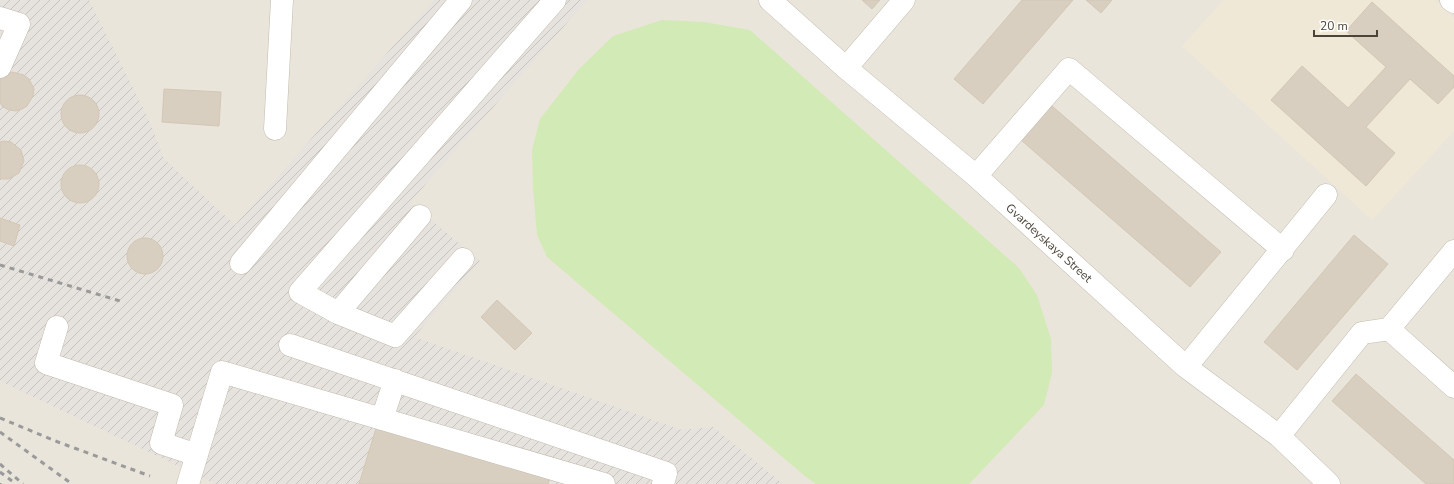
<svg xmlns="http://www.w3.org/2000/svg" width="1454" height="484" font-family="'Nunito Sans',sans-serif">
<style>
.residential{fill:#eae5da}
.industrial{fill:url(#industrial-furrows)}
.education{fill:#efe8d6}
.park{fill:#d2eab5}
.building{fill:#d8cfc1;stroke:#d3c7b4}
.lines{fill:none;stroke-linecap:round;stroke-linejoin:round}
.minor-casing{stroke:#c2bbae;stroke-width:23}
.minor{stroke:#fff;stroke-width:22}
.rail{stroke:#9a9a9a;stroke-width:3;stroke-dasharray:5 5;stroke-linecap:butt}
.labels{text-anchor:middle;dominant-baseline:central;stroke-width:3;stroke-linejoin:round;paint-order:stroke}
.street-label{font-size:12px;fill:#4b4439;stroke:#fff}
</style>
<defs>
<pattern id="industrial-furrows" width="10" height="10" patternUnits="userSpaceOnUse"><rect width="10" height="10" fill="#e6e2dd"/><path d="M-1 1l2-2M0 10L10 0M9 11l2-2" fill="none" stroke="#c7c3be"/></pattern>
</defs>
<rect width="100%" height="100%" fill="#f6f3ec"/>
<path class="residential" d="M0,0h1454v484h-1454z"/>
<path class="industrial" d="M0,0h89l60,120 15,39 71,66 199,-225h153l-177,202 70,59 -66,76 268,93 31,-3 70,57h-567l-216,-103z"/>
<path class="education" d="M1224,0h211l19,18v113l-82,89 -190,-174z"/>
<path class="park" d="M662,20l42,2 46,8 269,238 18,27 14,44 1,34 -8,32 -75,79h-153l-10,-7 -259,-220 -10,-22 -4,-47 -1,-38 8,-31 39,-50 34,-33z"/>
<path class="building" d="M862,0h18l-8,9z
M1022,0h51l-90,104 -29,-25z
M1086,0h26l-11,13z
M1372,2l82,74v11l-16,17 -28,-25 -44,48 29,26 -29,33 -95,-86 31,-34 46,42 38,-41 -40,-36z
M12,72l12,3 5,4 5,10 -1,7 -6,10 -5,3 -6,2 -7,-1 -6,-3 -3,-4v-24l6,-5z
M164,89l57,3 -2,34 -57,-4z
M61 114a19 19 0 1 1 38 0a19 19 0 1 1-38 0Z
M1052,106l169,146 -31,35 -169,-147z
M4,141l7,1 10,8 3,11 -5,12 -10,6h-9v-37z
M61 184a19 19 0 1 1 38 0a19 19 0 1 1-38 0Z
M0,218l20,7 -6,21 -14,-5z
M1354,235l34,29 -91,106 -33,-28z
M127 256a18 18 0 1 1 36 0a18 18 0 1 1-36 0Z
M497,300l35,33 -17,17 -34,-33z
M1356,374l98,86v24h-28l-94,-83z
M378,422l173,51 -3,11h-189z"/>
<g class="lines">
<g class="minor-casing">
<path id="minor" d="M770,0l76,68 130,108 210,191 93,69 50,48
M1451,0l3,2
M0,18l19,6 -19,43
M846,68l58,-68
M275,129l7,-129
M976,176l93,-107 214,181
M420,216l-82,97 -38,-21 255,-292
M241,263l220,-263
M338,313l57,23 68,-77
M57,327l-11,36 126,42 -11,38 36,12
M1389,329l65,-78
M290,345l376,128 -3,11
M1186,367l140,-172
M382,419l13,-39
M1279,436l83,-103 27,-4 65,58
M188,484l34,-112 382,112"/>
</g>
<use href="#minor" class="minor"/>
<path class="rail" d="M0,265l120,36
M0,418l58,24 92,34
M0,432l72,52
M0,464l23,20
M0,472l12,9
M0,483v1"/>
</g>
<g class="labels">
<g class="street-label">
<text transform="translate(1049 243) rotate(42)">Gvardeyskaya Street</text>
</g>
</g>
<path d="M1314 30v6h63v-6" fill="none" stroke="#4b4439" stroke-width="2"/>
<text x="1320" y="30" font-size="12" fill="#4b4439" stroke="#ffffff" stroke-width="3" paint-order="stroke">20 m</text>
</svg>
